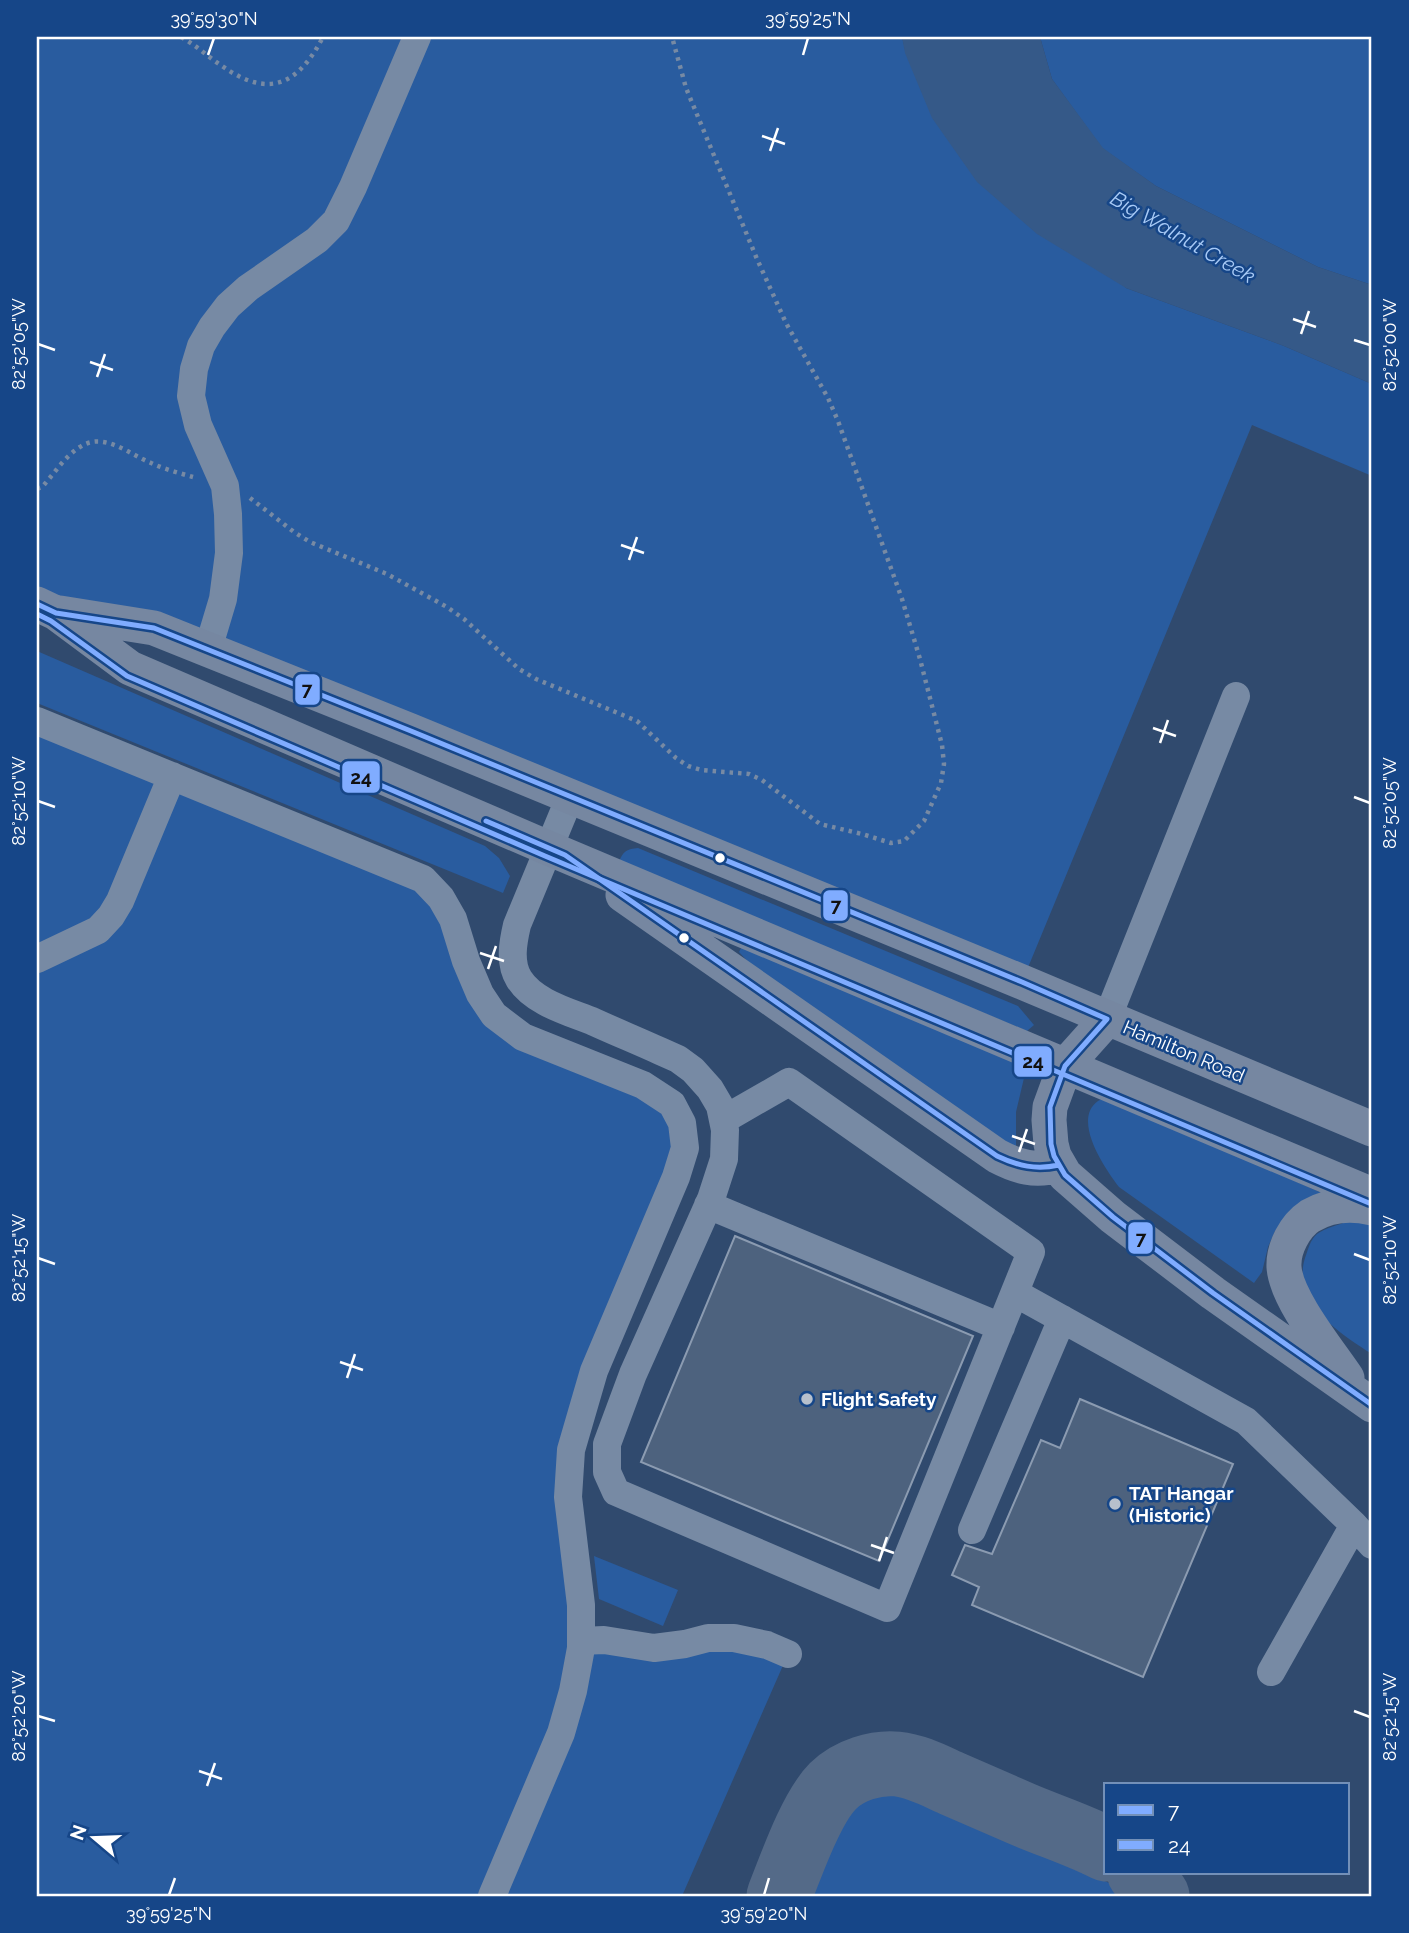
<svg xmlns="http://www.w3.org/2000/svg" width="1409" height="1933" font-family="Raleway,sans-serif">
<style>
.green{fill:#295c9f}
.water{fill:#355988}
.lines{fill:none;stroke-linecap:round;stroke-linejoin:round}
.taxiway{stroke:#546a88;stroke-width:65}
.building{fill:#4d627e;stroke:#8b9bb1;stroke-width:2}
.path{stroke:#778aa4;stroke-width:4.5;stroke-dasharray:3.5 5;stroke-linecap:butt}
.minor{stroke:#778aa4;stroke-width:28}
.major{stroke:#7687a1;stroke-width:35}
.bus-1-casing{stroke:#164688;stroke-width:10}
.bus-2-casing{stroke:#164688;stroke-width:10}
.bus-1{stroke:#80acff;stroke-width:5}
.bus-2{stroke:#80acff;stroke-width:5}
.ticks{fill:none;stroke:#fff;stroke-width:2.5}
.bus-dot{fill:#fff;stroke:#164688;stroke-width:2.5}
.poi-dot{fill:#b7c0cc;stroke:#164688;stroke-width:2.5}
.labels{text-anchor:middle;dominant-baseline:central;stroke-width:5;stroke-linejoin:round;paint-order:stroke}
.street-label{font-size:19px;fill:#fff;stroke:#164688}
.poi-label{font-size:19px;font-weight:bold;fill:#fff;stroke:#164688;text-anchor:start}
.water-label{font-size:21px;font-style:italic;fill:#a8caf6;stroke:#164688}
.line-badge{stroke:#164688;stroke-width:2.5}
.pale-badge-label{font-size:19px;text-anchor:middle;font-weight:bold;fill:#111}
.neatline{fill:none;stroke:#fff;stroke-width:2.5}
.ticks-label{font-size:18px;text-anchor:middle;fill:#fff}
</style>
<rect width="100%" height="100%" fill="#304a6e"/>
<path class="green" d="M37,37h865l4,16 220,235 158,58 88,38v92l-120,-51 -230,557 -611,-251 -374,-127z
M1040,37h332v248l-54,-18 -162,-81 -54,-38 -50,-69z
M37,651l448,195 14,12 11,18 -7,17 -466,-190z
M37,721l386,158 71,136 149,70 39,38 -111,327 10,191 207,13 -106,242h-645z
M638,848l380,158 16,19 -7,6 -408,-169c4,-11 8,-13 19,-14z
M742,946l273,113 9,19 -8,34v36l-4,3 -260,-185 -13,-14z
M1109,1097l215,97 -49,37 -7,16 -6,25 -8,11 -135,-96c-13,-17 -48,-67 -21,-86 3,-2 7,-3 11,-4z
M1348,1221l24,2v131c-31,-20 -81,-51 -67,-96 3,-8 5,-18 12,-24 8,-6 22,-9 31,-13z
M594,1556l84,34 -15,36 -64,-27z
M873,1786l14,1 170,71 52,25 12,13h-315l35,-83c9,-13 18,-21 32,-27z"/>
<path class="water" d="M902,37h138l12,42 51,69 53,38 162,81 54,18v99l-88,-38 -158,-58 -89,-54 -60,-52 -45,-64 -27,-65z"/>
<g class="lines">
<path class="taxiway" d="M1139,1872l18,24
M779,1896c12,-30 32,-88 54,-110 16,-16 43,-24 64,-22 20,2 38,12 56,20 23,10 46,20 69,30 28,12 57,21 84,35"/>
</g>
<path class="building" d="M735,1236l238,100 -94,225 -238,-99z
M1080,1399l153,65 -90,213 -171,-72 7,-18 -27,-12 13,-30 27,9 49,-114 19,8z"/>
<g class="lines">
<path class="path" d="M181,37c15,8 27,20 41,29 47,33 76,19 101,-29
M37,489l5,-2c12,-13 23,-31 38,-40 23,-16 49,7 71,16 13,6 28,10 42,14
M250,498l44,34 16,10 77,32 60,33 17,12 55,50 17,10 101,42 39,37 12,8 13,4 48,4 13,6 58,44 42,10 29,9 13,-2 20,-20 17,-38 3,-19 -2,-19 -22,-86 -18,-60 -64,-178 -10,-23 -42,-75 -29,-64 -71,-171 -14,-51"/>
<path class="minor" d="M208,649l15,-50 6,-46 -1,-39 -3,-28 -27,-61 -7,-29 3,-27 7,-23 11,-19 16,-21 20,-18 69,-48 19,-19 17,-34 64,-150
M37,721l386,158 18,19 12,21 13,42 14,33 14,21 29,22 120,48 29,19 10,19 3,25 -9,29 -82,194 -23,79 -3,47 13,108v43l-8,43 -12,42 -69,163
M570,797l-53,128c-4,17 -8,38 2,54 15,24 51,33 75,43 22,10 44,19 66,29l18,8 15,11 17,19 10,17 5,24 -1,29 -13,40 -78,175 -26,70v28l9,20 271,116 144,-356 -242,-170 -66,38
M37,959l61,-29 13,-14 9,-15 52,-125
M1107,1019l129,-323
M708,1205l293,122
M1015,1293l231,128 108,104 -83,147
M1354,1525l18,20
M972,1530l90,-211
M581,1641l23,-1 50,8 31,-4 23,-6h26l33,7 21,9"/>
<path class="major" d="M37,604l19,9 74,55 418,180 824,347
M60,613l94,15 257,103 611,251 350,147
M623,895l374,261c21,11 38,16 62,9
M1107,1019l-42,47 -15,41 -1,13 2,24 3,12 11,19 48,42 100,76 159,112
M1347,1378c-18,-27 -61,-79 -63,-111 -1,-19 11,-41 26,-51 19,-11 41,-13 62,-8"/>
<g class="bus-1-casing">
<path id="bus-1" d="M37,604l19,9 98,15 257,103 611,251 85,37 -42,47 -15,41 1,37 3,12 11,19 48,42 100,76 159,112
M486,821l79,34 432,301c21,10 39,14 62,9"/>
</g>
<g class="bus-2-casing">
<path id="bus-2" d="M37,614l14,7 76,55 418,180 824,347"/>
</g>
<use href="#bus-1" class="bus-1"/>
<use href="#bus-2" class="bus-2"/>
</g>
<path class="ticks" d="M208,55l6,-17M803,55l5,-17M762,136l23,8M770,151l8,-23M1293,319l23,8M1301,334l8,-23M1354,340l16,5M38,344l17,6M90,362l23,8M97,377l8,-23M621,545l23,8M629,560l8,-23M1153,728l23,8M1160,743l8,-23M1354,797l16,6M38,801l17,6M480,953l24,8M488,969l8,-23M1012,1136l23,8M1019,1152l8,-23M1354,1254l16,6M38,1258l17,6M340,1362l23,8M347,1378l8,-24M871,1545l23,8M879,1561l8,-24M1354,1711l16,6M38,1716l17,5M199,1771l23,8M207,1786l8,-23M169,1895l6,-17M764,1895l5,-17"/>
<g class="bus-dot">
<circle cx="720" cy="858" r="6"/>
<circle cx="684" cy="938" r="6"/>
</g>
<g class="poi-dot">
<circle cx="807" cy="1399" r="7"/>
<circle cx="1115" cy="1504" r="7"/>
</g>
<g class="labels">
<g class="street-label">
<text transform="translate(1184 1051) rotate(23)">Hamilton Road</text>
</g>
<g class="poi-label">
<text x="821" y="1399">Flight Safety</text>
<text x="1129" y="1493">TAT Hangar<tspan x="1129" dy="22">(Historic)</tspan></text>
</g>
<g class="water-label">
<text transform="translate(1183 237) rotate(30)">Big Walnut Creek</text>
</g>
</g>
<g class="line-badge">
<rect x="294" y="673" width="27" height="33" rx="7" fill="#80acff"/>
<rect x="341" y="760" width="40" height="34" rx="7" fill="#80acff"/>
<rect x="822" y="889" width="27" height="33" rx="7" fill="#80acff"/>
<rect x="1013" y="1045" width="40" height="33" rx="7" fill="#80acff"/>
<rect x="1127" y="1221" width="27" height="34" rx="7" fill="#80acff"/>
</g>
<g class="pale-badge-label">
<text x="307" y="696">7</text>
<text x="361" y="784">24</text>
<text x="836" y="912">7</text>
<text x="1033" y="1068">24</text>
<text x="1141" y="1245">7</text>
</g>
<rect width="1409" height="1933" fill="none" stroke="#164688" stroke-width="77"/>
<rect x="1104" y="1783" width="245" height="91" fill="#164688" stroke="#7390b8" stroke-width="2"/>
<rect x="1118" y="1805" width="35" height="10" fill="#80acff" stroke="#7390b8" stroke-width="2"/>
<text x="1168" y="1818" font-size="21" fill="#ffffff">7</text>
<rect x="1118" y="1840" width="35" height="10" fill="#80acff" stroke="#7390b8" stroke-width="2"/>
<text x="1168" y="1853" font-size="21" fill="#ffffff">24</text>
<g transform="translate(94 1838) rotate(289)" stroke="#164688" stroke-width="5" paint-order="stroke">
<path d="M0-5L12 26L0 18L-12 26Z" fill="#ffffff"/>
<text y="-10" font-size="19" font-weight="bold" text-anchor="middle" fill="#ffffff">N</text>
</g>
<rect x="38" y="38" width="1332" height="1857" class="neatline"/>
<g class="ticks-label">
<text x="214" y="25">39°59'30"N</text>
<text x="808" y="25">39°59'25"N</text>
<text transform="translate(19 344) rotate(-90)" y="6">82°52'05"W</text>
<text transform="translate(1390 345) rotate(-90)" y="6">82°52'00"W</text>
<text transform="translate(19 801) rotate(-90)" y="6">82°52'10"W</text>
<text transform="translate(1390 803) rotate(-90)" y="6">82°52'05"W</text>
<text transform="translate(19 1258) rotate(-90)" y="6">82°52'15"W</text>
<text transform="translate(1390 1260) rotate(-90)" y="6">82°52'10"W</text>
<text transform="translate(19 1716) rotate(-90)" y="6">82°52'20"W</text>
<text transform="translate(1390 1717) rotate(-90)" y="6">82°52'15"W</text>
<text x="169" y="1920">39°59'25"N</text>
<text x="764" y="1920">39°59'20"N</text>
</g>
</svg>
